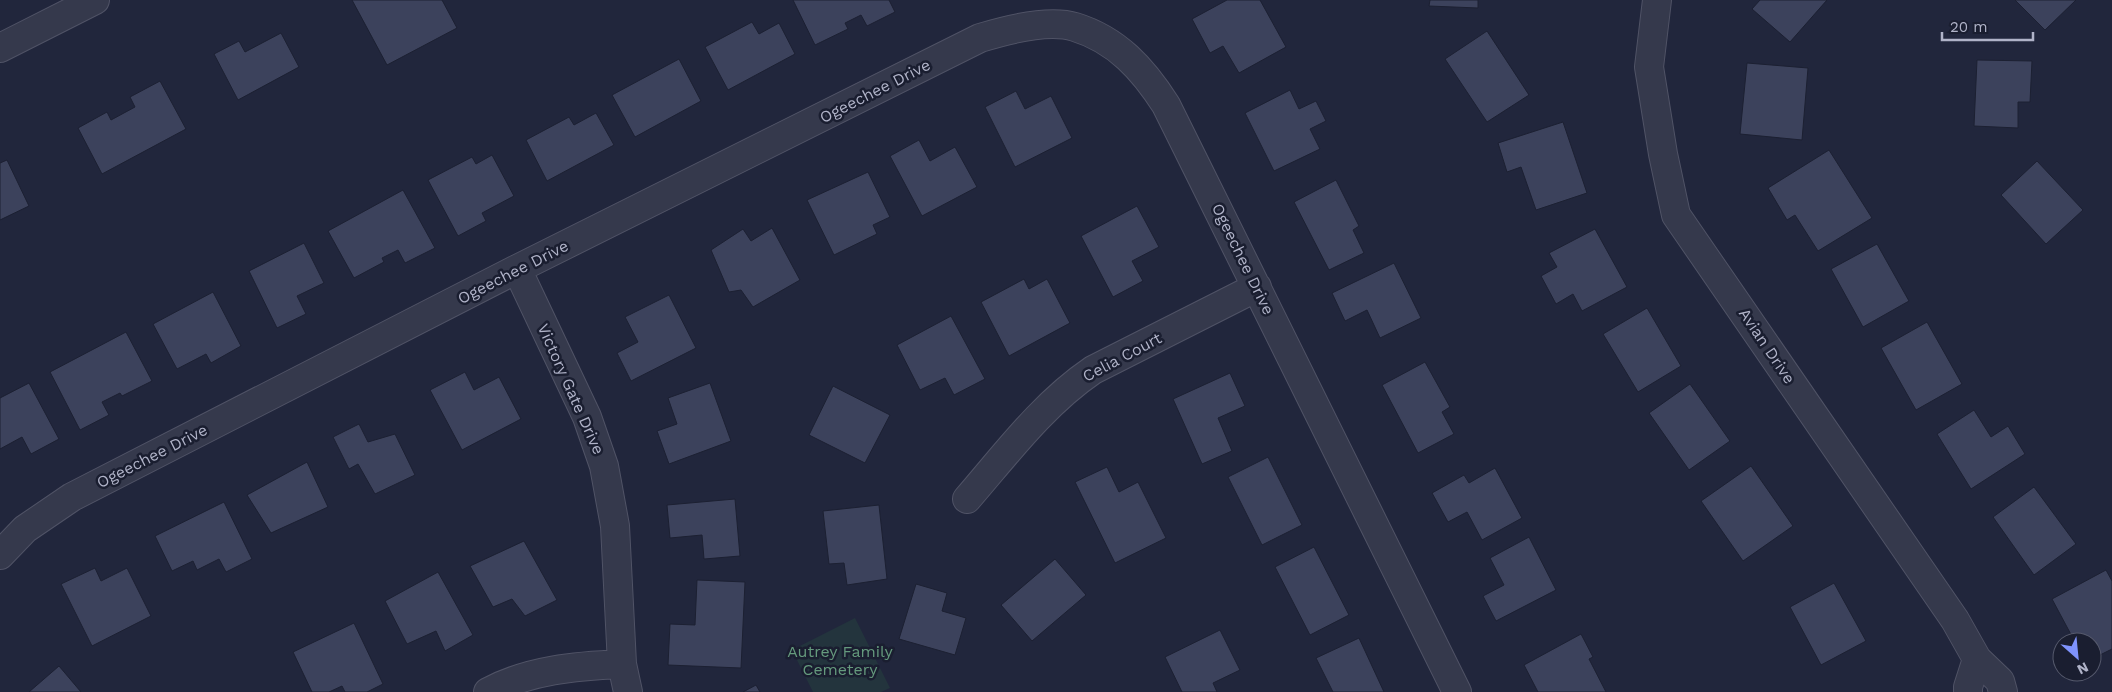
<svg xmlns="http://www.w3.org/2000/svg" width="2112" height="692" font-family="'Work Sans',sans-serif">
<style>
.green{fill:#23343d}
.building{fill:#3c425c;stroke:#1c2032}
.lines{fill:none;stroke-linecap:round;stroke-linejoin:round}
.minor-casing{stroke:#505366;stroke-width:30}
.minor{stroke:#35394c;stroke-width:28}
.labels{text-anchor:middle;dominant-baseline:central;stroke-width:5;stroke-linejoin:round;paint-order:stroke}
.street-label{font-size:16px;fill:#b0b3c8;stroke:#1a1e30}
.park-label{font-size:16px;fill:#659a7d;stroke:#1a1e30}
</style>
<rect width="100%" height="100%" fill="#21263c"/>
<path class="green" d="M855,618l35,70 -9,4h-68l-21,-42z"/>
<path class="building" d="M352,0h90l15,28 -70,37z
M793,0h96l6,12 -28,14 -6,-11 -16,8 3,6 -33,16z
M1227,0h33l26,47 -47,26 -16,-27 -13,7 -18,-34z
M1430,0h48v8l-49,-2z
M1760,0h67l-37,42 -38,-33z
M2015,0h61l-31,30z
M752,22l7,12 20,-11 16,31 -67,36 -23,-43z
M1487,31l42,64 -42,27 -42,-63z
M281,33l18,34 -61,33 -24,-46 25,-13 6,11z
M679,59l22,42 -66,36 -23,-42z
M1977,60l55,1 -2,41h-12v26l-44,-2z
M1747,63l61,5 -6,72 -62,-6z
M160,81l26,48 -84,45 -24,-46 29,-16 4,8 24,-13 -5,-10z
M1290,90l9,19 17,-8 10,20 -16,8 10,20 -46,22 -29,-58z
M1016,91l9,18 26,-13 21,42 -57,29 -30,-60z
M596,113l18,32 -67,36 -21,-41 43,-23 5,8z
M1563,122l24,71 -51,17 -15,-43 -14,5 -9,-29z
M919,140l11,21 25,-14 22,40 -55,29 -32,-60z
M1829,150l43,68 -54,33 -23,-36 -8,5 -19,-32z
M492,155l22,41 -32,17 4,8 -28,15 -30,-56 44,-23 4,7z
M7,160l22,46 -29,14v-57z
M2037,161l46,49 -37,34 -45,-49z
M868,172l22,45 -17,8 4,9 -43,21 -27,-55z
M1336,180l23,46 -6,4 11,23 -35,17 -35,-68z
M403,190l32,58 -30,15 -7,-13 -16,8 2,4 -30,16 -26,-47z
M1137,206l22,41 -27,14 11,20 -30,16 -32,-61z
M772,228l28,52 -47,27 -12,-17 -12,2 -18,-42 32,-21 8,12z
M1595,229l32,58 -45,24 -9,-17 -17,10 -15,-28 16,-9 -8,-14z
M304,243l20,40 -27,13 9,18 -29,14 -28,-57z
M1877,244l32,57 -46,26 -32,-58z
M1394,263l27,55 -41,20 -13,-28 -22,11 -13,-28z
M1024,279l5,10 18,-10 23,44 -61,33 -28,-54z
M213,292l28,54 -30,17 -5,-9 -29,15 -24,-45z
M669,295l27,53 -65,33 -14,-28 21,-11 -13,-25z
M1647,308l34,58 -43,26 -35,-58z
M951,316l34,63 -31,16 -9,-17 -25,12 -23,-45z
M1927,322l35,62 -46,26 -35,-62z
M126,332l26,49 -30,15 -2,-3 -18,9 7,13 -29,15 -30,-58z
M1425,362l25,45 -8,5 12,22 -36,19 -36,-68z
M465,372l9,18 25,-13 22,42 -59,31 -32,-60z
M1230,373l15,33 -27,12 14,33 -30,13 -29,-65z
M29,383l30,56 -28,15 -9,-17 -22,12v-51z
M710,383l21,58 -62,23 -12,-33 20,-7 -9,-26z
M1690,384l40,57 -41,29 -40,-57z
M833,386l57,29 -25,48 -56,-28z
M1974,410l17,27 17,-11 17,28 -54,35 -34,-55z
M359,424l9,18 27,-8 20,41 -40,19 -17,-30 -9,5 -16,-32z
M1268,457l34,68 -40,20 -34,-68z
M307,462l21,45 -57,26 -24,-38z
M1751,466l42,60 -50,35 -42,-60z
M1107,467l12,25 19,-10 28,56 -51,25 -40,-81z
M1495,468l27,50 -40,22 -15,-28 -19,10 -16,-29 32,-18 5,8z
M2034,487l42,57 -42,31 -41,-58z
M735,499l5,57 -36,3 -2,-24 -32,3 -3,-33z
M224,502l28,57 -26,13 -7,-13 -22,11 -4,-9 -21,10 -17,-35z
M879,505l8,74 -40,6 -3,-22 -15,1 -6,-53z
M1529,537l27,53 -60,31 -13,-25 21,-11 -14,-27z
M524,541l33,59 -32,16 -13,-17 -19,8 -23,-41z
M1314,547l35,68 -39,20 -35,-68z
M1055,559l31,36 -54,46 -31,-36z
M95,568l6,13 26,-13 24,48 -59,30 -31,-62z
M2106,570l6,11v68l-20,10v-17h-17l-23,-43z
M438,572l35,63 -28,16 -9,-20 -29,13 -22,-43z
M697,580l48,2 -4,86 -73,-3 2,-41 25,1z
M1834,583l32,58 -45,24 -31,-58z
M916,584l31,9 -5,18 24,7 -11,37 -56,-16z
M354,623l29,61 -16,8h-22l-3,-6 -13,6h-17l-19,-40z
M1220,630l20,40 -27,13 4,9h-35l-17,-35z
M1581,634l12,23 -4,2 17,33h-68l-14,-27z
M1359,638l25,54h-51l-17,-34z
M59,666l22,26h-52z
M756,685l4,7h-17z"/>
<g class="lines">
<g class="minor-casing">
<path id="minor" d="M1657,0l-8,67 14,87 13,61 279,405 22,39 23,22 3,11
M0,48l95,-48
M517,269l70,148 17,49 11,60 7,138 6,28
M967,499c39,-45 76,-95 126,-129l164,-83
M0,555l25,-26 47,-32 445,-228 463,-231c26,-8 69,-19 95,-11 42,13 68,42 91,78l291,587
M488,692c41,-22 88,-26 134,-28
M1968,692v-5l9,-28"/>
</g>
<use href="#minor" class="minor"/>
</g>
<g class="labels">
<g class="street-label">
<text transform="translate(875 91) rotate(-27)">Ogeechee Drive</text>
<text transform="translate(1243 259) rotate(64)">Ogeechee Drive</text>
<text transform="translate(513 272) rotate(-27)">Ogeechee Drive</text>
<text transform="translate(1767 346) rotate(56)">Avian Drive</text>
<text transform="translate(1122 357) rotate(-28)">Celia Court</text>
<text transform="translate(571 389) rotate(66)">Victory Gate Drive</text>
<text transform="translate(152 456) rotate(-27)">Ogeechee Drive</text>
</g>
<g class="park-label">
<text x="840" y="651">Autrey Family<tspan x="840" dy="18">Cemetery</tspan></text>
</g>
</g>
<g transform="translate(2077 657) rotate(153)"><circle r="24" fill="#1a1e30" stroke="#565a6d"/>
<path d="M0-4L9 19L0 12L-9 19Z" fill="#7f93fd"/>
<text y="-8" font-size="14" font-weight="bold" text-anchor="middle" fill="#b0b3c8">N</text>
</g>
<path d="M1942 32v8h91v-8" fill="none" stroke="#b0b3c8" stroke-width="2.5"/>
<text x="1950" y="32" font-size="15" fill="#b0b3c8" stroke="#1a1e30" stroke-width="4" paint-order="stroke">20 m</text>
</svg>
